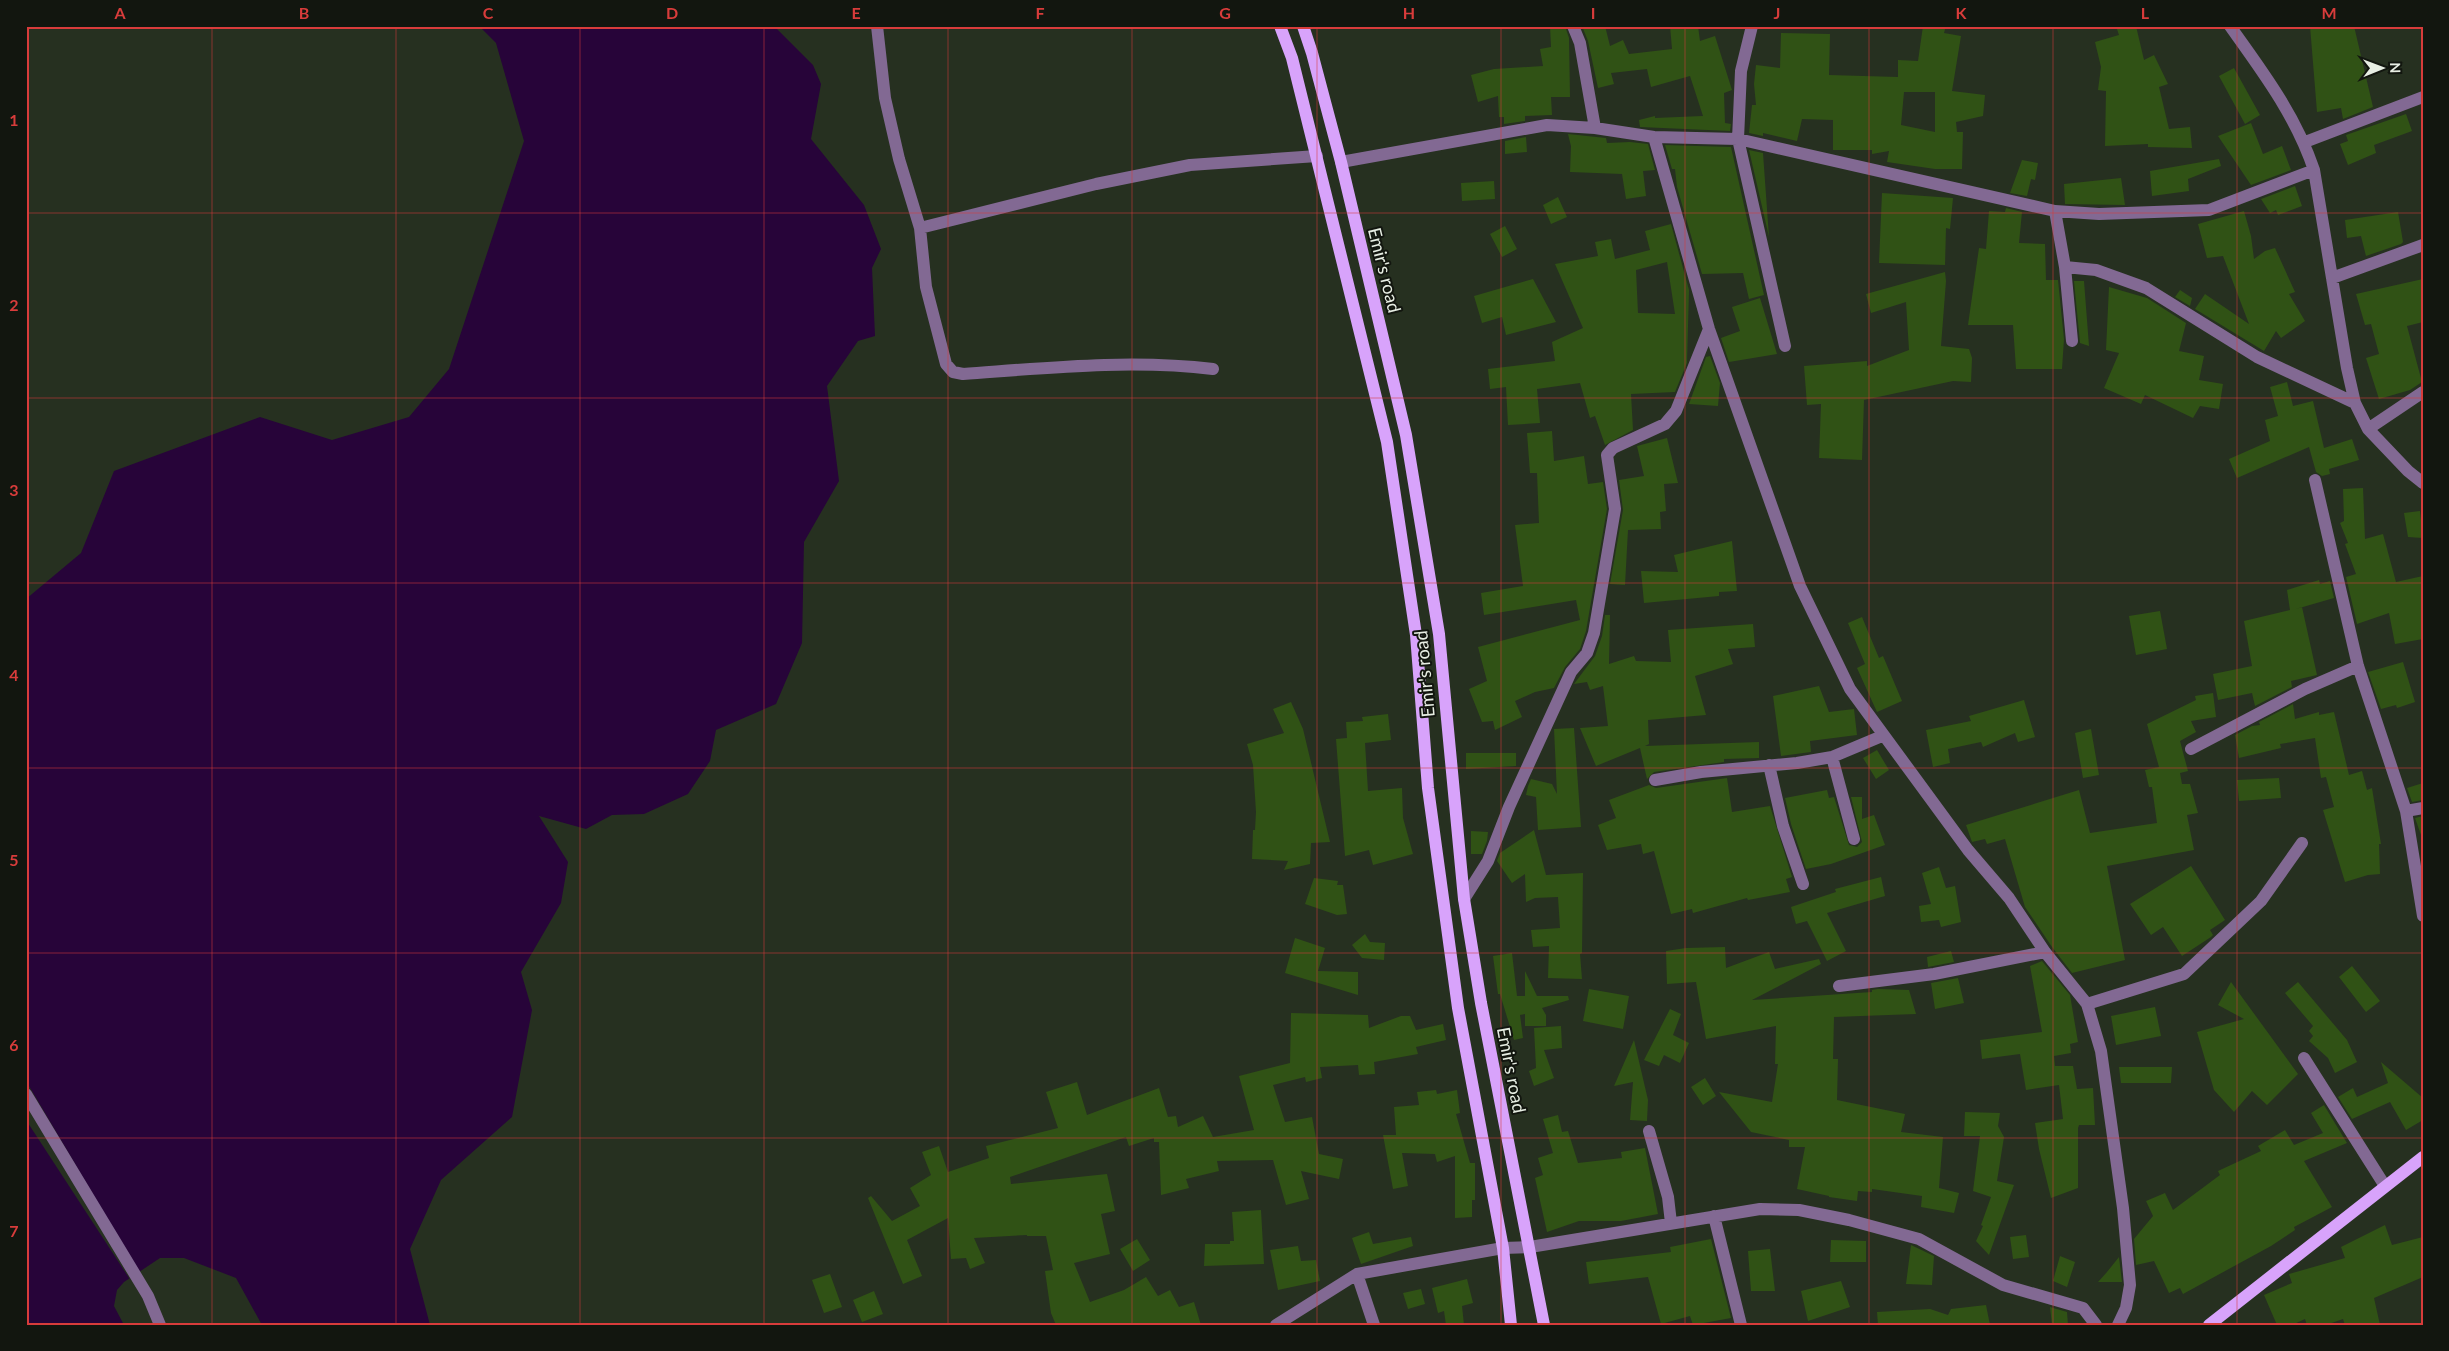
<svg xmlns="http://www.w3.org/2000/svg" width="2449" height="1351" font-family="Lato,sans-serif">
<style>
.water{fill:#270439}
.pier{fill:#263020}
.building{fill:#305215;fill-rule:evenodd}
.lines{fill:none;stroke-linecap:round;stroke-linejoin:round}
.minor{stroke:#826993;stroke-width:12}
.major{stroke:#d8a3fb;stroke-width:12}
.grid{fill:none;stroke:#d83c3b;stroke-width:1;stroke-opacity:0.55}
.labels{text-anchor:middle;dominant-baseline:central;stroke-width:4;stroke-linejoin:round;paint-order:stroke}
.street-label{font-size:18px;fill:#e7eee3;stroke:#12160f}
.neatline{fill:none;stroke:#d83c3b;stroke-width:2}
.grid-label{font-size:16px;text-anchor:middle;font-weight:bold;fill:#d83c3b}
</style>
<rect width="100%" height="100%" fill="#263020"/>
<path class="water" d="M479,26h295l39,39 8,19 -10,55 53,66 17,44 -9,19 3,68 -17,5 -31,45 12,95 -35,61 -2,101 -26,61 -60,26 -6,31 -22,33 -44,20 -32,1 -26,14 -47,-13 29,46 -7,41 -40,69 11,38 -20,107 -71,63 -31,69 20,76h-168l-26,-47 -52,-20h-24l-36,24 -7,8 -3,16 10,19h-98v-726l55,-46 33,-82 146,-54 72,23 77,-23 40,-48 75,-228 -28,-98z"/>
<path class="pier" d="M26,1081l114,193 -9,7 -105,-161z"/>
<path class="building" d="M1550,26h15l4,12 1,59h-19l1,18 -27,1v5l-21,3v-7h-5l-1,-21 -20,6 -7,-27 23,-6 49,-3 -3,-17 11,-2z
M1582,26h23l5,20 13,-6 6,14 43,-5 -2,-23h28l2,15 15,-5 17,54 -8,3 1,30 6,1 -1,7 -90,-4 -1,-7 16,-4v2l48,-2 -13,-40 -39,11 -4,-18 -36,4 3,11 -16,4 -10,-47z
M1923,26h23l-2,7 17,3 -9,55 33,4 -2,21 -27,6 1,10h6l-1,37h-27l-48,-7 2,-11 -17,3v-4h-39v-30l-31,-1 -5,22 -34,-8v3l-14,-3 3,-28h4l-2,-21 2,-19 24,3 1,-35 49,1 -1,41 69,2v-17l20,1zM1904,92h31v40l-34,-7z
M2116,26h20l8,34 10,-5 14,29 -9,3 10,42 21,-2 2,21 -44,-1v-3l-43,2 1,-55 -8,-1 3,-23 -6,-25 24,-7z
M2310,26h44l19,81 -30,12 -2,-11 -24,4z
M2234,68l26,47 -15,9 -26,-48z
M2406,114l6,17 -38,14 2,8 -28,12 -8,-21 8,-3 -2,-6z
M2251,123l12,31 19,-8 9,24 -40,15 -33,-49z
M1568,134l38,4 1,5 23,-1 18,2 7,26 -12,1 3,25 -20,3 -4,-25 -52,-2 1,-26z
M1526,137l1,15 -22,2v-13z
M1665,145l66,2 33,148 -15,4 -6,-26 -41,1 -25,-87 -2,-18h-3z
M1749,150l14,3 6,84z
M2219,159l2,7 -33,13 1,12 -37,5 -2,-25z
M2022,160l16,3 -3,17 -4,-1 -4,17 -17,-3z
M2121,178l4,27 -60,-1 -1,-20z
M1494,181l1,18 -33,2 -1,-18z
M2295,186l7,20 -24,9 -2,-5 -6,3 -9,-14z
M1882,193l71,5 -3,31 -4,-1 -1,37 -66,-2z
M1558,197l9,20 -16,7 -8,-19z
M2006,208l16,4 -3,31 26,1 1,36h12l6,59 -2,30h-46l-3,-44h-45l11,-77 7,1 3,-38 16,1z
M2244,211l7,25 3,23 11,-8 10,-3 20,44 -6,2 16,27 -24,17 -5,-7 -12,20 -69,-42 10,-15 44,30 -26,-68 -16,2 -9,-34z
M2398,212l5,30 -2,2 -35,12 -5,-20 -14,2 -2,-18z
M1671,224l18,66 -2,73 -12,29 -44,2 2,36 -28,15 -10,-29 -5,2 -10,-35 -43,6 3,34 -32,2 -2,-38 -16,2 -2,-20 67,-8 -3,-19 31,-14 -28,-64 43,-8 -3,-14 16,-3 4,20 35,-9 -5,-19zM1667,262l8,52 -37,-1 -2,-43z
M1505,226l12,23 -15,8 -12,-23z
M1945,272l1,9 -5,65 28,3 3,9 -1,24 -18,-1 -89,19 -2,60 -43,-2 2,-54 -14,1 -3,-39 63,-5v5l42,-16 -3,-48 -35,11 -5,-19z
M1533,279l23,43 -50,13 -4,-18 -20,6 -8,-27z
M2423,279v43l-16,4 15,56 -12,8 -31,9 -13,-41 13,-4 -8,-30 -6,1 -9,-31z
M2074,281h10l5,65 -9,-3z
M2109,287l38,11 39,25 -7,28 25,5 -5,24 24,4 -4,25 -19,-3 -7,12 -48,-23 -4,9 -37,-16 15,-35 -13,-3z
M2180,290l12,8 -2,8 -15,-9z
M1760,298l17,56 -48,8 -8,-24 19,-7 -8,-24z
M1710,356l10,27 -2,23 -29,-2 17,-47z
M2287,382l6,24 20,-5 11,47 28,-9 7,21 -30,9 1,5 -8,2 -6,-4 -7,-25 -72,31 -8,-19 41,-18 -5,-21 13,-4 -8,-29z
M1552,431l2,30 30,-5 4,28 15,-2 4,27 -21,122 -6,18 -15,18 -11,21 -19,4 -20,9 7,16 -27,13 -2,-9 -11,1 -13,-33 18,-8 -9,-34 102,-27 -4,-20 -92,15 -3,-22 42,-7 -8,-61 24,-2 -2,-50h-7l-3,-40z
M1667,438l11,45 -14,1 2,27 -6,1 1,17 -33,1 -3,55 -15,-1 13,-74 -4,-30 25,-4 -7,-30z
M2363,488l2,51 18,-5 13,48 27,-6v63l-28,5 -6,-31 -32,11 -11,-47 10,-3 -11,-30 3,-1 -8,-20 4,-2 -1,-32z
M2420,511l3,27 -15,-1 -4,-24z
M1732,541l5,50 -18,1v4l-75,7 -3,-32 37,1 -4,-17z
M2319,580l1,4 10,-3 4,17 -38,11 6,-2 15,68 -26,6 1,6 -37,19 -3,-13 -34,7 -5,-26 39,-8 -8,-45 46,-11 -3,-20z
M2160,611l7,38 -31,6 -7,-39z
M1605,615h5l-1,49 25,-8 2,5 35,1 -3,-32 85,-6 2,23 -27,2 5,15 -38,12 11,39 -58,5 1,24 -4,2 114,-4v16l-35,1v3l-70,10 -7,7 -7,-31 -44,18 -16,-38 28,-2 -5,-40 -13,4 -3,-8 -13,2 21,-28 7,-20z
M1862,617l17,41 4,-2 19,45 -25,11 -20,-44 8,-4 -17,-41z
M2403,662l12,40 -18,6 -1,-3 -15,4 -13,-37z
M1819,686l10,26 25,-3 3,26 -47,6 1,11 -30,4 -8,-60z
M2213,693l3,24 -25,4 5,11 -16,9 8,30 -8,2 2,11h8l8,29 -11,2 7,35 -87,16 18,94 -53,13 -20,-26 -27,-40 -20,-68 -18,5 -2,-5 -13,3 -6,-17 113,-35 11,43 67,-10 -5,-36h-3l-4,-17 14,-3 -12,-43 49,-24 -1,-4z
M2024,700l11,37 -17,5 -3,-9 -32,14 -2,-5 -33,7 2,14 -17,4 -7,-37 45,-9 -2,-5z
M1291,702l12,27 27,113 -19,1 -1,21 -26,6 4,-9 -36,-2 1,-29h2l1,-18 -3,-47 -6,-21 37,-11 -11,-24z
M2293,704l2,15 24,-7v3l15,-3 15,63 13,-4 5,19 5,-2 9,56h-2l1,30 -12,1 -23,7 -22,-72 11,-3 -8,-30 -5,1 -6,-40 -35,6 1,4 -42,10 -4,-23 17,-9 8,-1 -1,-3z
M1388,714l3,26 -26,3 3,48 34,-3 1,30 10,36 -40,11 -4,-15 -24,6 -9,-117 11,-1 -1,-16 17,-1 -1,-4z
M1574,728l7,99 -43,3 -2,-33 -10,-2 2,-9 3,-7 21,5 5,10 -3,-65z
M2091,729l8,46 -16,3 -8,-45z
M1877,750l12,20 -13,9 -13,-21z
M1466,753h50v13l-50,3z
M1727,778l5,34 38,-6 22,71 -6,2 4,13 -42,8 -1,-2 -54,15 -1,-4 -21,5 -17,-63 -11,3 -2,-10 -34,6 -9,-25 18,-7 -7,-18 40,-15 7,3z
M2279,778l2,20 -42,3 -2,-21z
M2423,783v17l-11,2 -5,-14z
M1827,790l2,8 5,-1 15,48 8,2 5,-5 -11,-45h11v22l12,-4 11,30 -54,19 -25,5 -15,-45 -6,-26z
M2423,816v19h-2l-6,-17z
M1534,830l12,45 37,-2 -1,80 -2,1 2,25 -34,-1 1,-32 -16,1 -2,-17 29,-2 -2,-31 -23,1 -9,4 -1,-28 -13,9 -15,-22 3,-8z
M1471,831l17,1 -1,9 -5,13h-11z
M2191,866l34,54 -15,10 3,5 -2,2 -29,19 -19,-29 -12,8 -21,-31z
M1939,867l7,21 9,-2 6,36 -20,5 -2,-7 -18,2 -2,-16 12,-2 -9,-31z
M1881,877l4,19 -58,17 19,38 -19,10 -20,-40 -11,3 -5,-17 45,-15 -1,-3z
M1314,878l24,3 -1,4h6l4,29 -10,1 -32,-11z
M1365,934l5,8 15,1 -1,17 -22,-2 -10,-13z
M1295,938l30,10 -7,23 40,1v23l-73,-22z
M1725,947l1,21 43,-16 6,17 44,-10 2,5 -69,36 120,-8v-2l6,-1 31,1 7,24 -82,3 -1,42h5l-1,41 68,14 -4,18 42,5 -4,51 20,5 -5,20 -33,-6 1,-11 -50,-7v3l-14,-1 -1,10 -28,-4v-1l-32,-7 8,-42h-16v-7l-38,-8 -32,-40 53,10 6,-38h-3l1,-38 -70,13 -10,-57 -29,2 -1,-33 20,-3z
M1951,951l3,11 -26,5 -1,-10z
M1512,953l5,43h8v-25l12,25h31l1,4 -27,8 4,7v11h-21v-12l-5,1 3,23 -9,2 -14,-46h-2l-5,-38z
M2042,961l28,34 8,47 -8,2 1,9 -17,3 1,10h18l4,23 16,-1 2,37h-16l-1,3v60l-27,10 -12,-49 -4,-26 28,-4 -4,-34 -33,5 -6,-36 -38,5 -2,-19 62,-8 -12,-66z
M2352,966l28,35 -14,11 -27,-35z
M1958,978l6,25 -29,6 -4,-26z
M2231,982l67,92 -31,31 -15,-14 -18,21 -20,-22 -17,-58 47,-13 -26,-14z
M2298,982l49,58 10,22 -22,11 -7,-15 -19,-17 4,-5 -4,-5 4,-5 -28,-33z
M1589,989l40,7 -6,33 -40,-8z
M2155,1007l6,29 -45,9 -5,-29z
M1670,1009l11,5 -8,21 16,8 -9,20 -16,-8 -5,11 -15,-6z
M1291,1013l77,2 1,13 32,-12h9l6,14 27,-6 3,16 -30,7 2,7 -44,8 1,12 -16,1 -1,-10 -38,2 2,11 -16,4 -1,-5 -32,8 12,37 27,-5 7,37 24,5 -4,20 -38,-8 8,28 -23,6 -13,-45 -56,1 2,10 -33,8 3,9 -28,7 -2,-53h-5v-4l-25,8 -3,-9 -116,40 1,7 96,-10 8,37 -14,3 9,40 -36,9 16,39 34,-12 22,-13 12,19 12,-6 9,17 15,-5 7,23h-145l-5,-12 -6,-42 8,-1 -7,-34h-19v-1l-53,3 11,25 -15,6 -4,-11 -15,1 -3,-41 -41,22 15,36 -19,8 -35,-86 3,-2 21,25 28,-15 -10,-18 21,-13 -9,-23 17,-6 9,26 41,-14 -3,-12 72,-18 -12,-36 31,-10 10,33 72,-27 9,29 8,-1 2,11 25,-11 10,21 41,-7 -15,-54 51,-13z
M1561,1026l1,22 -18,2 10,28 -20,8 -5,-15 7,-3 -2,-40z
M1634,1040l14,60 -1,21 -17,-1 3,-38 -19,4z
M2381,1062l42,36v22l-17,10 -16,-28 -38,17 -14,-22 15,-9 4,9 31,-14z
M2119,1067h53l-1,16h-50z
M1705,1078l11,18 -13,9 -12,-18z
M1436,1090l1,4 20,-4 3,23 -4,1 14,49h5v37h-3v17l-17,1v-62l-18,6 -2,-8 -33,-1 6,33 -15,3 -10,-54h13l-2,-28 25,-2 -2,-13z
M2324,1105l23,38 -43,18 28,46 -38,20 1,3 -24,16 -88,48 -3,-6 -11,5 -15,-32 -18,4 -2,-26 19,-23 -7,-15 19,-8 8,17 47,-35 -2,-4 43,-20 -3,-5 27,-16 9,15 29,-12 -12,-20z
M1965,1112l35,1 -2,13 6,11 -7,44 17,4 -25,70 -13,-14 7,-15 -2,-1 10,-28 -18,-6 7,-55h-16z
M1558,1115l4,17 6,-1 10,32 44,-5 -1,-6 24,-4 13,66 -37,7h-42l-32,11 -12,-54 8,-3 -5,-17 15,-5 -10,-34z
M1261,1210l3,54 -60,2 1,-22h25v-3h4l-2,-29z
M2385,1225l7,20 31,-8v40l-49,21 6,27h-35l-2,-6 -17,6h-19l-2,-6 -13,6h-15l-13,-30 28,-12 -3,-9 56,-16 -4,-11z
M1369,1232l4,12 38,-7 2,9 -52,18 -9,-26z
M2026,1235l3,22 -16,2 -3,-22z
M1137,1239l13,21 -17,11 -13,-22z
M1711,1239l20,79 -38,7 -3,-9 -29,8 -13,-47 -59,7 -3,-22 85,-10 -1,-5z
M1831,1240l35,1v21h-36z
M1911,1245l23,11 -2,29 -26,-1z
M1298,1246l3,15 15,-1 4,21 -42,9 -8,-40z
M1770,1249l5,42h-24l-3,-40z
M2060,1256l15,6 -8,25 -14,-6z
M2119,1257l3,25h-24l9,-10z
M830,1274l12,33 -18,6 -12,-33z
M1467,1279l6,24 -11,3 2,19h-18l-2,-14 -6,2 -6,-25z
M1841,1281l9,26 -42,14 -7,-30z
M1421,1289l4,15 -17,5 -5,-16z
M874,1291l9,23 -21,8 -9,-22z
M1986,1305l4,20h-112l-1,-13 53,-3 18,6 3,-6z
M2050,1307l17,5 1,13h-16z"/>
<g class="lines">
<path class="minor" d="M877,26l8,72 14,61 21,69 6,59 20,77 7,8 10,2c83,-6 167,-15 250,-5
M1573,26l7,17 15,85
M1752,26l-11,45 -3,68 47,207
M2230,26c33,46 66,90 84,144l33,198 8,35 13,26 40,42 15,12
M1654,137l55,192 91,257 50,103 118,161 41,48 36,54 42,52 14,47 22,157 7,77 -4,23 -8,17
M2305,142l118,-45
M1341,162l206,-37 48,3 59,9 84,2 317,72 44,3 110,-4 105,-40
M2055,211l10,56 7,74
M920,228l176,-44 94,-19 127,-9
M2065,267l31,3 50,18 111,69 98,46
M2332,278l91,-33
M2368,429l55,-37
M2315,480l43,186 48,145 17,105
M2191,749l114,-60 53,-23
M1832,757l22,82
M1769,765l14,61 20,58
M1655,780l46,-8 96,-9 35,-6 50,-21
M2406,811l17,-3
M1464,899l24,-38 21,-54 62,-135 16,-19 7,-20 21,-124 -8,-54 6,-7 52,-24 11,-13 33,-82
M1839,986l95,-12 111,-22
M2087,1004l97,-30 77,-73 41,-58
M2304,1058l81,128
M26,1094l122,202 12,29
M1649,1131l19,66 3,26
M1714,1216l27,109
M1357,1274l17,51
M1276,1325l81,-51 146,-26 27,-1 230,-38 39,1 50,10 70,19 84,46 80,23 13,17"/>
<path class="major" d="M1280,26l12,32 95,384 29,193 12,153 30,220 45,240 8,77
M1303,26l9,27 29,109 65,273 33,199 25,265 17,104 63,322
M2209,1325l214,-168"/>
</g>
<path class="grid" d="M212,26v1299M396,26v1299M580,26v1299M764,26v1299M948,26v1299M1132,26v1299M1317,26v1299M1501,26v1299M1685,26v1299M1869,26v1299M2053,26v1299M2237,26v1299M26,213h2397M26,398h2397M26,583h2397M26,768h2397M26,953h2397M26,1138h2397"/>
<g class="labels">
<g class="street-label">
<text transform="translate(1385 270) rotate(76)">Emir's road</text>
<text transform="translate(1424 674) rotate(-95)">Emir's road</text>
<text transform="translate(1512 1070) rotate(79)">Emir's road</text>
</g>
</g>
<rect width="2449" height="1351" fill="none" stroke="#12160f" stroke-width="55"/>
<g transform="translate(2382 68) rotate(89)" stroke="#12160f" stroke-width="4" paint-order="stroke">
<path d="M0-4L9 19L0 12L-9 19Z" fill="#e7eee3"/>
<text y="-8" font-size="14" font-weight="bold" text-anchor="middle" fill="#e7eee3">N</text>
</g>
<rect x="28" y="28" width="2394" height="1296" class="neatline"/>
<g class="grid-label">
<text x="120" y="19">A</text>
<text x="304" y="19">B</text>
<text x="488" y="19">C</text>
<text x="672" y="19">D</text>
<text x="856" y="19">E</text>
<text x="1040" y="19">F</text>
<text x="1225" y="19">G</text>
<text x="1409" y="19">H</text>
<text x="1593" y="19">I</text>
<text x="1777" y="19">J</text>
<text x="1961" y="19">K</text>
<text x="2145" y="19">L</text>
<text x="2329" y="19">M</text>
<text x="14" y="126">1</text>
<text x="14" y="311">2</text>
<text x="14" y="496">3</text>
<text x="14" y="681">4</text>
<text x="14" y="866">5</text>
<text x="14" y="1051">6</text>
<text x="14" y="1237">7</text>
</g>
</svg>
